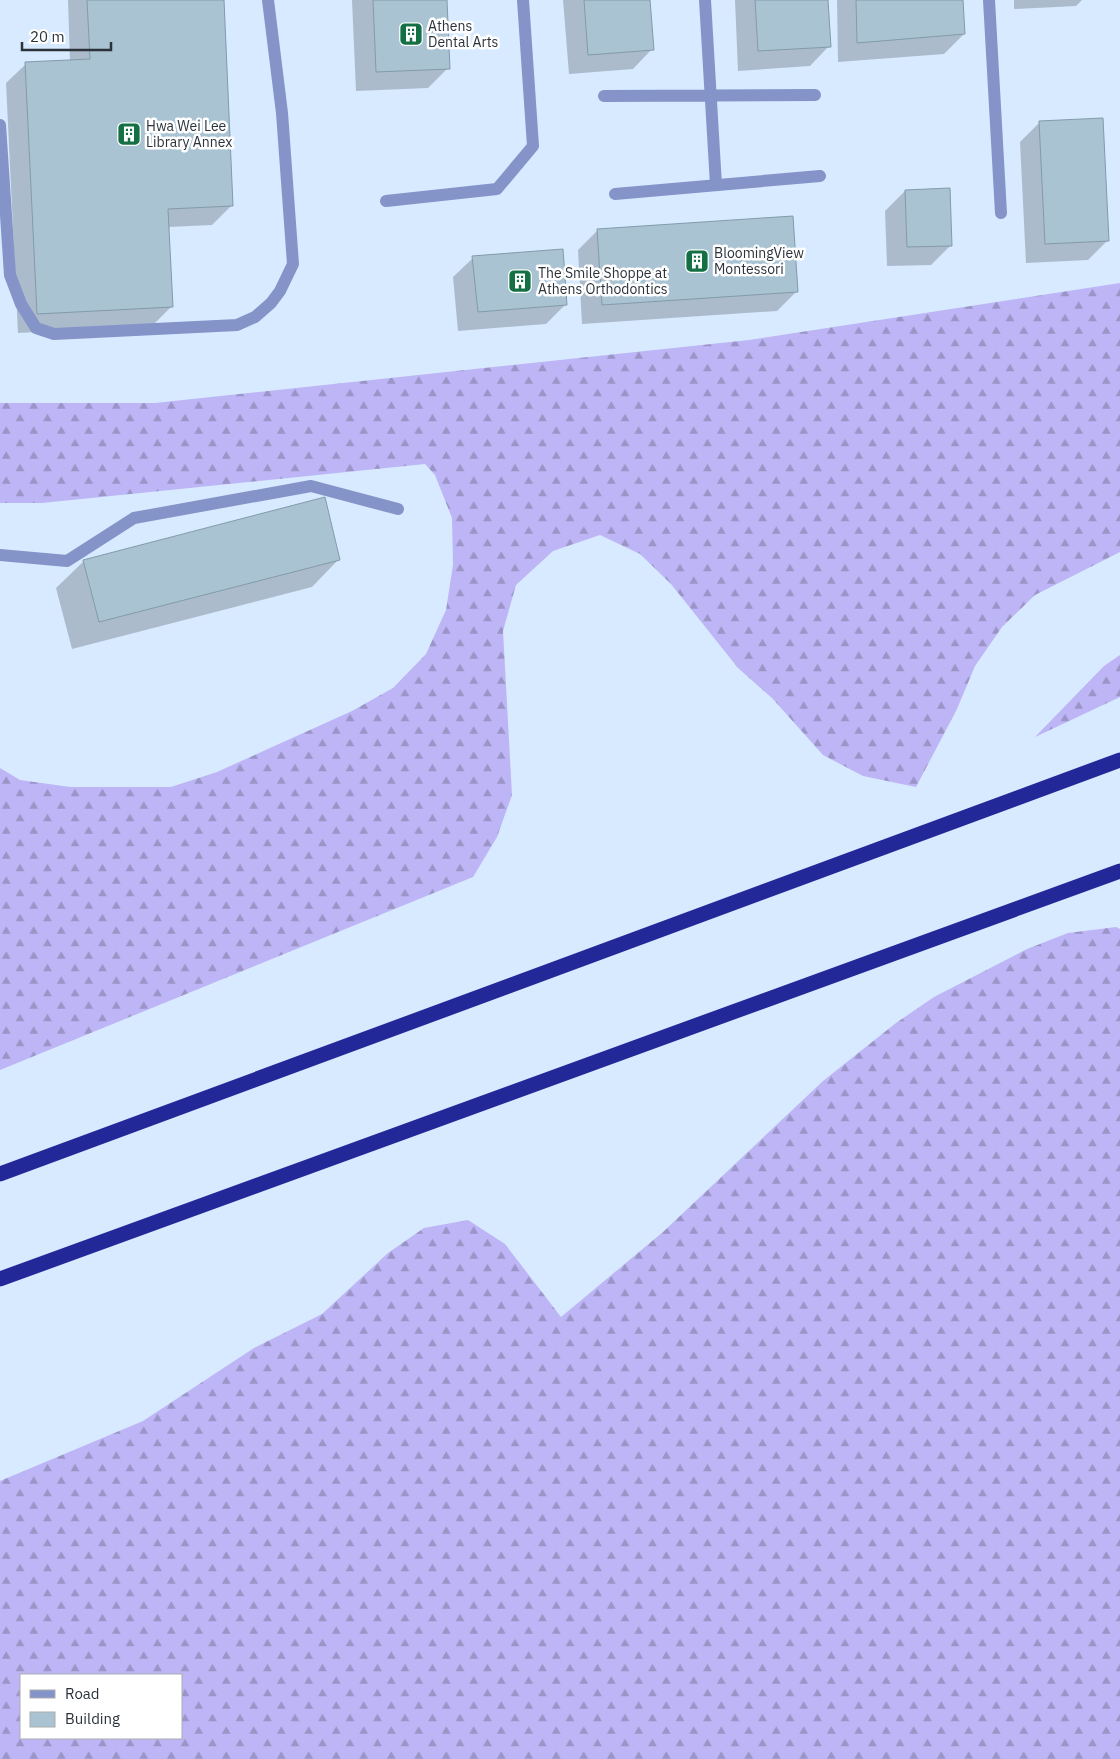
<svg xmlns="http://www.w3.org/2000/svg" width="1120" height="1759" font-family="'IBM Plex Sans',sans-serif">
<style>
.forest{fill:url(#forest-firs);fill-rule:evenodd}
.shadow{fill:#0003}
.building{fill:#a9c3d2;stroke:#829ba9}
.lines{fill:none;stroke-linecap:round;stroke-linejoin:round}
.minor{stroke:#8494c8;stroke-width:12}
.highway{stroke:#222898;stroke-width:15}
.labels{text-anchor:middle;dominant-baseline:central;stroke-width:5;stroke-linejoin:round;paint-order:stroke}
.poi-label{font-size:14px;fill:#2b323a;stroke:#fff;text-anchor:start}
</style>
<defs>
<pattern id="forest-firs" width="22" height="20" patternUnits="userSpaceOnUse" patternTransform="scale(1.25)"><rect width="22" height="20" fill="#bdb5f5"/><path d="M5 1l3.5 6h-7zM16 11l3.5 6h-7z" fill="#9a94c7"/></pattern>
</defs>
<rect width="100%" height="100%" fill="#d7eaff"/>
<path class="forest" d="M1120,283v269l-85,43 -33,32 -27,39 -18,43 -41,78 -53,-11 -40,-21 -51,-57 -34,-30 -67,-84 -31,-30 -40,-19 -47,16 -37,34 -13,46 9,164 -15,42 -24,40 -473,193v-302l20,12 50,7h101l46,-15 135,-61 41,-23 33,-34 20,-44 7,-45 -1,-47 -17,-43 -10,-11 -383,39h-42v-100h155l594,-63z
M1120,655v42l-85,40 69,-71z
M1116,927l4,2v830h-1120v-278l143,-60 111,-73 68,-34 66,-61 36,-25 44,-8 37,24 56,73 102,-85 160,-151 73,-58 38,-26 93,-48 41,-16zM21,1675h160v63h-160z"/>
<path class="shadow" d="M68,0h154l10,205 -20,20 -44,2 3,80 -19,19 -134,7 -12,-250 20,-19 44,-3z
M352,0h93l3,68 -20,20 -72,3z
M563,0h86l3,49 -19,20 -64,5z
M735,0h92l2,46 -19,20 -72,5z
M837,0h125l2,34 -20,20 -106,8z
M1014,0h68l-6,6 -62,3z
M1039,123l69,117 -20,20 -62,3 -6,-121z
M905,191l46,54 -20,20 -44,1 -2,-55z
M597,231l200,60 -20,20 -195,13 -4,-74z
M473,258l93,46 -20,20 -88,7 -5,-54z
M339,559l-27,28 -240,62 -16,-61 28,-27z"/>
<path class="building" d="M87,0h137l9,206 -65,3 5,98 -136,7 -12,-252 65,-3z
M373,0h74l3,69 -74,3z
M584,0h66l4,50 -66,5z
M755,0h73l3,47 -73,4z
M856,0h107l2,34 -108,9z
M1103,118l6,123 -64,3 -6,-123z
M950,188l2,58 -45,1 -2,-57z
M793,216l5,76 -196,13 -5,-76z
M563,249l4,56 -89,7 -6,-56z
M325,497l15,63 -241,62 -16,-62z"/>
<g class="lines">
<path class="minor" d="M705,0l11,185
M989,0l12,213
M604,96l211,-1
M0,125l10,150 11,29 15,24 18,6 183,-9 18,-8 16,-14 9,-12 13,-27 -11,-151 -14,-113
M615,194l205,-18
M386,201l111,-12 36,-43 -10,-146
M0,555l67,6 67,-43 177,-32 87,23"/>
<path class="highway" d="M0,1174l1120,-414
M0,1279l1120,-408"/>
</g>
<defs>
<g id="building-square" transform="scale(1.25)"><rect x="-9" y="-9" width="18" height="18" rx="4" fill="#147044" stroke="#fff"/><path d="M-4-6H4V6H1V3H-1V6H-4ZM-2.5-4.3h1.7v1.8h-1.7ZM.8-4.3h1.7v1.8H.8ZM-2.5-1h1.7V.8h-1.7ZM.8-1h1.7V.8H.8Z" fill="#fff"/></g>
</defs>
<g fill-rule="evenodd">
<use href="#building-square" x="411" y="34"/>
<use href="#building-square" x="129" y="134"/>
<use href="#building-square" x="697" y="261"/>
<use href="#building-square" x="520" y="281"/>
</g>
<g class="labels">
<g class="poi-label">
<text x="428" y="26">Athens<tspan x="428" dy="16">Dental Arts</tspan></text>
<text x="146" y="126">Hwa Wei Lee<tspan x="146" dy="16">Library Annex</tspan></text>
<text x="714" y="253">BloomingView<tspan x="714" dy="16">Montessori</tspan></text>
<text x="538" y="273">The Smile Shoppe at<tspan x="538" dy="16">Athens Orthodontics</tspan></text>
</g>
</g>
<rect x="20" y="1674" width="162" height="65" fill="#ffffff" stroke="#aaadb0"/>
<rect x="30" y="1690" width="25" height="8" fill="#8494c8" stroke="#aaadb0"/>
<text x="65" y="1699" font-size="15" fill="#2b323a">Road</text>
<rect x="30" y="1712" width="25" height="15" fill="#a9c3d2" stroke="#aaadb0"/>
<text x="65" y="1724" font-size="15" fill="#2b323a">Building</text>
<path d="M22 42v8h89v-8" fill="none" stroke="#2b323a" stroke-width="2.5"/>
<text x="30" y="42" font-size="15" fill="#2b323a" stroke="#ffffff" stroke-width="4" paint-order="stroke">20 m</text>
</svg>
